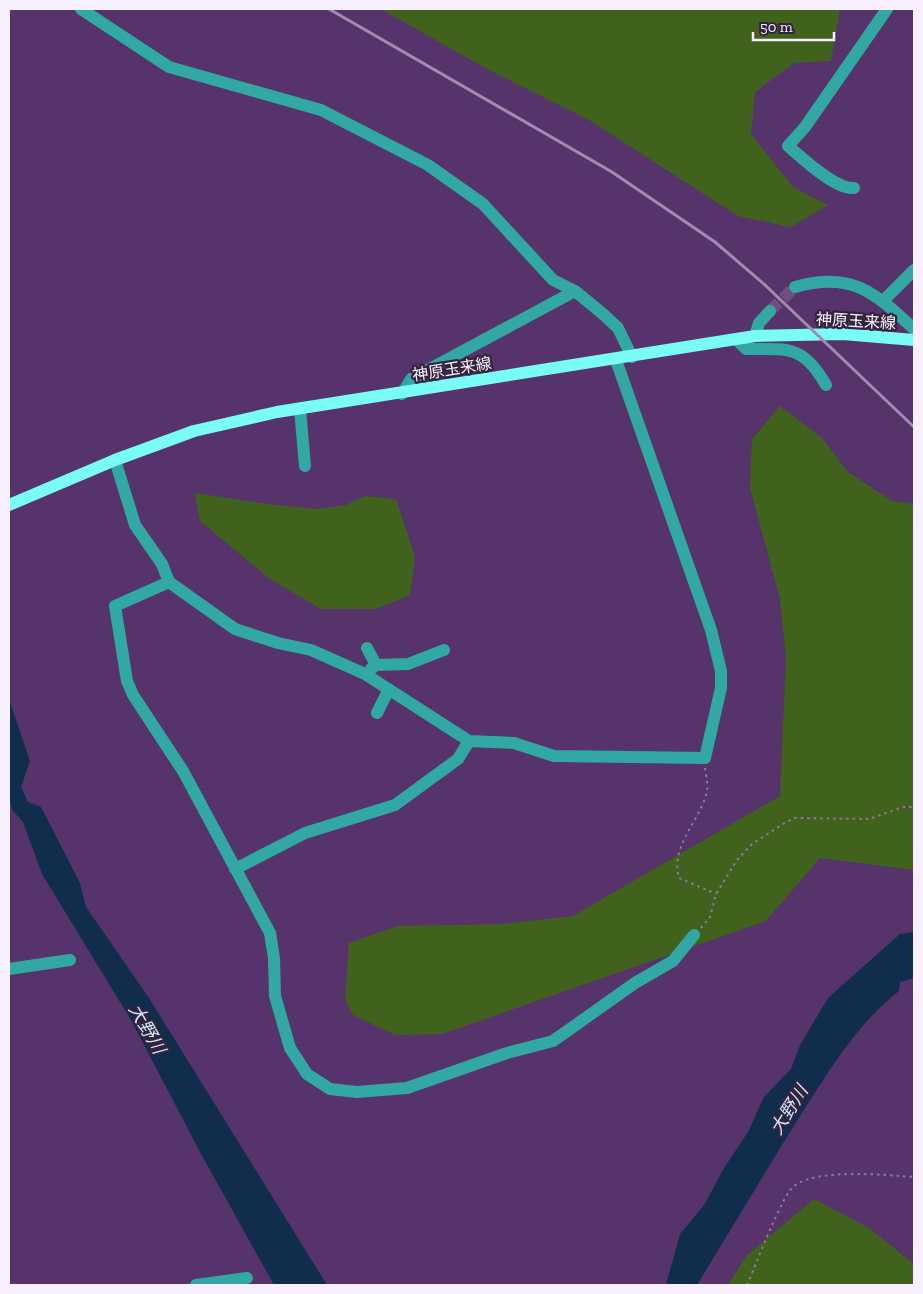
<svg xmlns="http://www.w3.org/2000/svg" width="923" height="1294" font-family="'Zilla Slab','Noto Sans JP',serif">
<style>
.green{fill:#41621d}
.water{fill:#102e4c}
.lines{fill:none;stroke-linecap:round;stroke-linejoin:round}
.minor-tunnel{stroke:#6e4f80;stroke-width:12;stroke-dasharray:12 6;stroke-linecap:butt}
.path{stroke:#90779f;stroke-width:2;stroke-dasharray:2.5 4;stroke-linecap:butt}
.minor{stroke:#32a8a4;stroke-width:12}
.major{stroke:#7afcf6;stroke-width:12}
.rail{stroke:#a18baf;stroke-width:3}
.labels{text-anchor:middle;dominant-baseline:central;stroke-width:4.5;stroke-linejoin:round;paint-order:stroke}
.street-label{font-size:16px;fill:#f8f0fe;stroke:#33243d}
.water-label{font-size:18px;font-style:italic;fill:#d1e6fe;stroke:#33243d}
</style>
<rect width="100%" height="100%" fill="#56336a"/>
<path class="green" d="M381,9h459l-9,52 -37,2 -39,29 -4,42 42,53 35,18 -37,22 -53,-11 -149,-96 -102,-51z
M780,406l43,33 25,33 44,29 22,3v366l-94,-12 -54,63 -324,113 -47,1 -42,-20 -8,-15 4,-57 49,-17 104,-2 71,-8 207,-120 6,-137 -6,-60 -30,-111 2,-49z
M195,493l73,11 48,5 30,-4 19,-9 31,3 19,57 -5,39 -34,14h-55l-51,-30 -70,-58z
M814,1199l55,29 45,36v21h-186l18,-29z"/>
<path class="water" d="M9,699l21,62 -9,26 7,15 13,5 39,76 6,24 63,91 178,287h-53l-74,-133 -69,-132 -89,-146 -19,-52 -11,-12 -3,-14z
M914,932v46l-14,4 -1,9c-42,33 -69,78 -97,122 -36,57 -70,115 -105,172h-31l14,-51 24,-29 20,-37 24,-36 16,-35 27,-28 9,-24 28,-47 72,-64z"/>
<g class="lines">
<path class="minor-tunnel" d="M770,311l25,-24"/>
<path class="path" d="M705,768c1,8 4,20 1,27 -8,28 -36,52 -27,83l37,16
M701,928l9,-11 6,-23 21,-34 15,-16 31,-20 11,-6 75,1 34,-12h11
M747,1285c8,-18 35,-90 47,-99 23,-18 91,-11 120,-9"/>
<path class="minor" d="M81,9l88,58 152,43 107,55 55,39 70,76 22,11 28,23 15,14 14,29
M854,188c-18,2 -52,-30 -66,-42l17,-19 82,-118
M795,287c57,-16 79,5 119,42
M883,301l31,-31
M755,336l4,-13 11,-12
M737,340l9,9c43,0 57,-4 80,36
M402,394l9,-15 164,-88
M300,409l5,57
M115,460l20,65 27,39 7,18 66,47 43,14 33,7 54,24 104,67
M169,582l-54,24 12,75 6,14 50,76 87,162 4,25 1,38 15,52 17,26 23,15 27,3 50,-4 100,-35 46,-12 82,-58 38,-22 21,-26
M367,648l9,17 -5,4
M376,665l32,-1 36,-14
M377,713l12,-24
M235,869l70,-36 90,-28 63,-46 11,-18 45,2 40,13 151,2 16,-70v-17l-10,-41 -95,-270
M9,969l61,-9
M196,1285l51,-7"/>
<path class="major" d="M9,505l106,-45 79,-29 83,-19 478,-76 88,-2 71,6"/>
<path class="rail" d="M329,9l283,163 103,70 50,43 149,142"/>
</g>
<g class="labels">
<g class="street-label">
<text transform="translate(856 321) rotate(3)">神原玉来線</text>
<text transform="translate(452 369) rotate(-9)">神原玉来線</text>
</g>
<g class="water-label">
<text transform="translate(147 1029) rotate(60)">大野川</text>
<text transform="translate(789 1110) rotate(-58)">大野川</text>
</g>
</g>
<rect width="923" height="1294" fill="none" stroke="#f8f0fe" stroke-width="20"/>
<path d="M753 32v8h81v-8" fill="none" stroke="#f8f0fe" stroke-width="2.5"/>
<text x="760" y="32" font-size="15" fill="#f8f0fe" stroke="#33243d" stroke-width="4" paint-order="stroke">50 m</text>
</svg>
